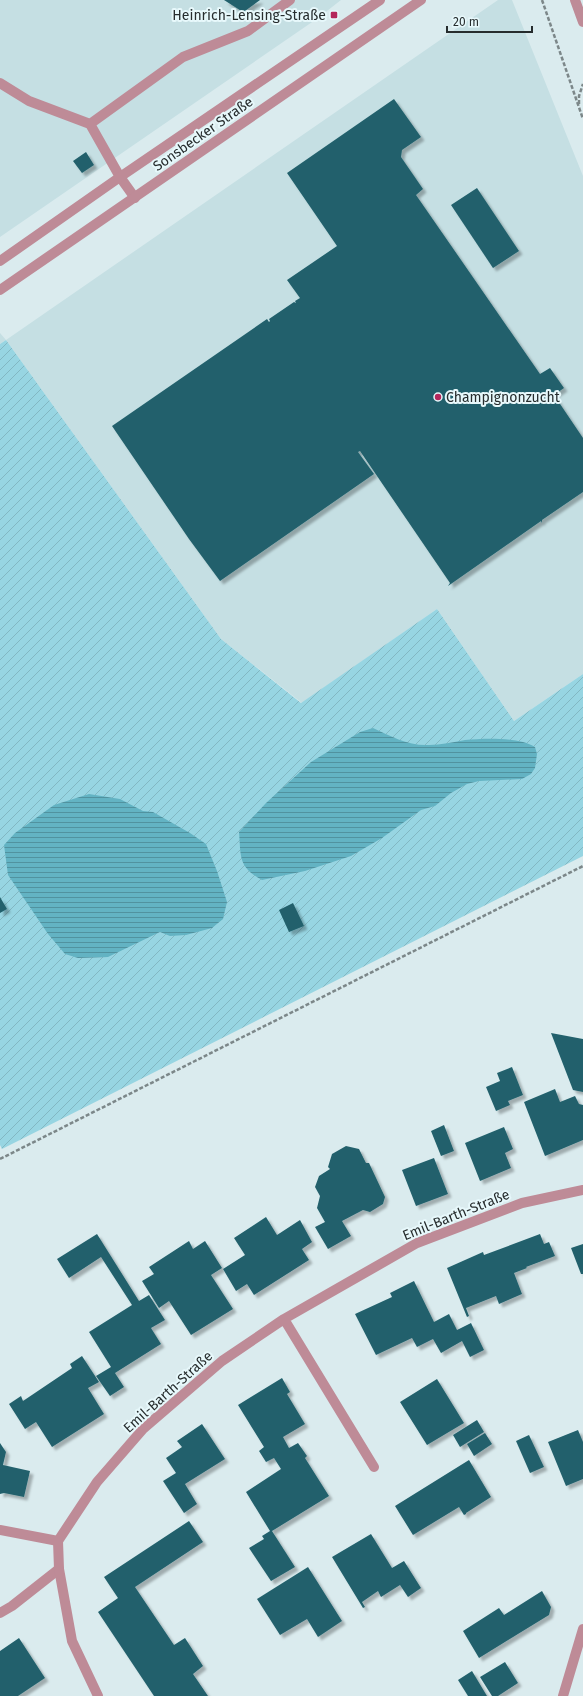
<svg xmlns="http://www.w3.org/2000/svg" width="583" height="1696" font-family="'Fira Sans',sans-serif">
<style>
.built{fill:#c5dfe3}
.garden{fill:url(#garden-furrows)}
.water{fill:url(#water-rules)}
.building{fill:#22616c;filter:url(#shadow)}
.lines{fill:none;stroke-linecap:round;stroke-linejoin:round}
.path{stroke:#7c8789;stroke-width:2.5;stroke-dasharray:4 2;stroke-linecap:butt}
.service{stroke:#be8b97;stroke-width:10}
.minor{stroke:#be8b97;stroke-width:10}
.tertiary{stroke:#be8b97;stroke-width:10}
.poi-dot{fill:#b4275c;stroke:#e7f8fb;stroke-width:1.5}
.labels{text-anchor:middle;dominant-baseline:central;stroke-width:4;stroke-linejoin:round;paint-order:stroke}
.poi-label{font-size:14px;fill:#262c2d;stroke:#e7f8fb;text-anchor:end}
.street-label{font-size:14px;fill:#262c2d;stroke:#e7f8fb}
</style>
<defs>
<pattern id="garden-furrows" width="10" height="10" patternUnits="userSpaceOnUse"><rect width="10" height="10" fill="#97d5e2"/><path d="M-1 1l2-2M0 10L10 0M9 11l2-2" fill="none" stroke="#82b7c2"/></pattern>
<pattern id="water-rules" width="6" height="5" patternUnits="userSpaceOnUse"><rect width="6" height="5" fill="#63b3c3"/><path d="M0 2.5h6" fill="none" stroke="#51929f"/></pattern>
<filter id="shadow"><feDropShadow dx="3.5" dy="3.5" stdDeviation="1" flood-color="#0004"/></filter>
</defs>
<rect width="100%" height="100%" fill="#daebee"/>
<path class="built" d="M0,0h341l-23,18 -318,219z
M498,0h14l71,176v498l-69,47 -77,-112 -135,94 -81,-64 -215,-299 -6,4v-11l6,7z"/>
<path class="garden" d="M6,340l215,299 80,64 136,-94 77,112 69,-47v182l-581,293 -2,-4v-801z"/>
<path class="water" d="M373,728c18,8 35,18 56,17 12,0 24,-3 36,-5 20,-2 54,-3 70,7l2,7 -2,14 -4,6 -9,5 -43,2 -12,3 -16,9 -16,13 -14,4 -39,28 -31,18 -46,15 -43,9c-24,-13 -21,-23 -23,-48l27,-29 45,-41 49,-30z
M89,794l31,5 23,12 10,1 37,21 16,11 11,27 10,31 -4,17 -11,9 -26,7 -16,1 -10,-4 -52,25 -30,1 -13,-4 -17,-20 -40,-59 -4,-30 11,-12 39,-28z"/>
<path class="building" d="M224,0h36l-15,11 1,3z
M394,99l27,38 -19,13 -1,7 22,32 -7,6 124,179 10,-6 14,20 -10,7 29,43v54l-41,28v3l-1,-2 -93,65 2,-3 -90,-132 -2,1 16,22 -154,107 -31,-42 -77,-113 155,-107 2,3 1,-1 -1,-2 25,-17 2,1 -1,-2 5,-3 -13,-18 50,-34 -50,-73z
M86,152l8,13 -12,8 -9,-12z
M477,188l42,63 -26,17 -42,-63z
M0,897l7,12 -7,4z
M293,903l11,23 -15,6 -10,-22z
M551,1033l32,6v53l-10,-2z
M512,1067l11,28 -15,6 2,4 -14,6 -10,-24 14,-6 -3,-8z
M555,1089l5,13 15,-6 4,8 4,1v35l-38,16 -21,-54z
M444,1125l10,26 -13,5 -10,-25z
M504,1127l9,22 -8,4 6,15 -31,13 -15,-38z
M346,1146l13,3 7,14h3l16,34 -2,7 -13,8 -7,-2 -21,11 9,15 -23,13 -13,-22 10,-5 -8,-14 3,-12 -5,-9 4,-11 11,-7 -2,-2 4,-13z
M434,1158l14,36 -32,12 -14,-36z
M266,1217l11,18 23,-15 12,22 -10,7 7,11 -55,35 -7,-11 -11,7 -13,-22 22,-14 -11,-17z
M97,1234l42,67 10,-6 16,25 -14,8 10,16 -46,29 9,14 -14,9 -14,-20 15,-9 -22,-35 43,-27 -31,-48 -32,21 -12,-19z
M540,1234l4,10 5,-2 6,14 -29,11 1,1 -13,5 8,21 -23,10 -3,-8 -30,12 3,8 -2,1 -20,-49 36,-16 1,3z
M189,1241l4,8 12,-8 17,27 -11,7 22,34 -42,26 -22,-34 -10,7 -17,-27 12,-7 -5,-7z
M583,1244v30h-2l-10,-26z
M414,1281l20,41 15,-8 8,16 14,-7 13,27 -14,7 -8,-16 -21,12 -8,-14 -16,8 -5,-9 -36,17 -21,-41 37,-17 -2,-4z
M82,1356l17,26 -11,6 16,26 -52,33 -16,-25 -11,7 -16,-25 12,-8 2,5 49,-33 -2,-4z
M282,1378l8,14 -3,2 18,30 -22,13 6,11 9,-5 9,13 -2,2 24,38 -57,35 23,36 -24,14 -22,-33 15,-9 -2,-3 8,-5 -24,-39 35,-23 -7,-11 -8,4 -7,-11 5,-4 -26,-42z
M437,1379l27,44 -37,22 -27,-43z
M477,1420l7,12 -24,15 -7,-12z
M202,1424l23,35 -40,25 12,20 -13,9 -21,-32 13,-8 -10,-15 16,-11 -5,-6z
M578,1430l5,12v37l-17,7 -18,-44z
M485,1433l7,11 -18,12 -7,-12z
M529,1435l15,32 -14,6 -14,-32z
M0,1443l6,9 -3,13 27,6 -6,26 -20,-4 -4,1z
M469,1460l22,37 -25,16v1l-2,1 -5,-8 -46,28 -18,-29z
M189,1521l14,21 -68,45 39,58 11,-7 18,28 -10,8 15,22h-54l-56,-84 20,-14 -14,-21z
M371,1534l21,34 12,-7 17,27 -13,9 -8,-12 -19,12 -3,-6 -16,11 3,5 -2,1 -31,-51z
M308,1567l34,54 -24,16 -11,-18 -27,16 -23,-36z
M542,1591l9,16 -2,8 -70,43 -16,-27 36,-23 5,7z
M19,1638l26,40 -27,18h-18v-45z
M505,1662l13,21 -20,13h-6l-12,-19z
M472,1671l15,25h-19l-10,-16z"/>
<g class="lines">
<path class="path" d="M542,0l41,119
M579,104v-8l4,-12
M0,1159l583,-293"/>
<path class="service" d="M0,83l29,18 61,23 30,53 15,21
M90,124l93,-67 65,-26 42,-31
M0,1613l12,-7 47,-37"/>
<path class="minor" d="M284,1319l90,148
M0,1530l58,11
M98,1696l-26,-55 -13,-72 -1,-28 39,-59 46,-53 79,-68 62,-42 133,-76 105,-40 61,-13"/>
<path class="tertiary" d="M575,0l8,22
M0,261l120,-84 260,-177
M0,290l421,-290
M563,1696l20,-67"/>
</g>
<g class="poi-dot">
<rect x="330" y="11" width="8" height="8" rx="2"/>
<circle cx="438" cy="397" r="4"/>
</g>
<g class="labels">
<g class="poi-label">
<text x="326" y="15">Heinrich-Lensing-Straße</text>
<text x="446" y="397" text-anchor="start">Champignonzucht</text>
</g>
<g class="street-label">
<text transform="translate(203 134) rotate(-35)">Sonsbecker Straße</text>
<text transform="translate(456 1215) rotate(-22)">Emil-Barth-Straße</text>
<text transform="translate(168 1392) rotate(-42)">Emil-Barth-Straße</text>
</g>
</g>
<path d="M447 26v6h85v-6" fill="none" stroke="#262c2d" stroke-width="2"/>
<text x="453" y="26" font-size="12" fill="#262c2d" stroke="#e7f8fb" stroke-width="3" paint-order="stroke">20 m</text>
</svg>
